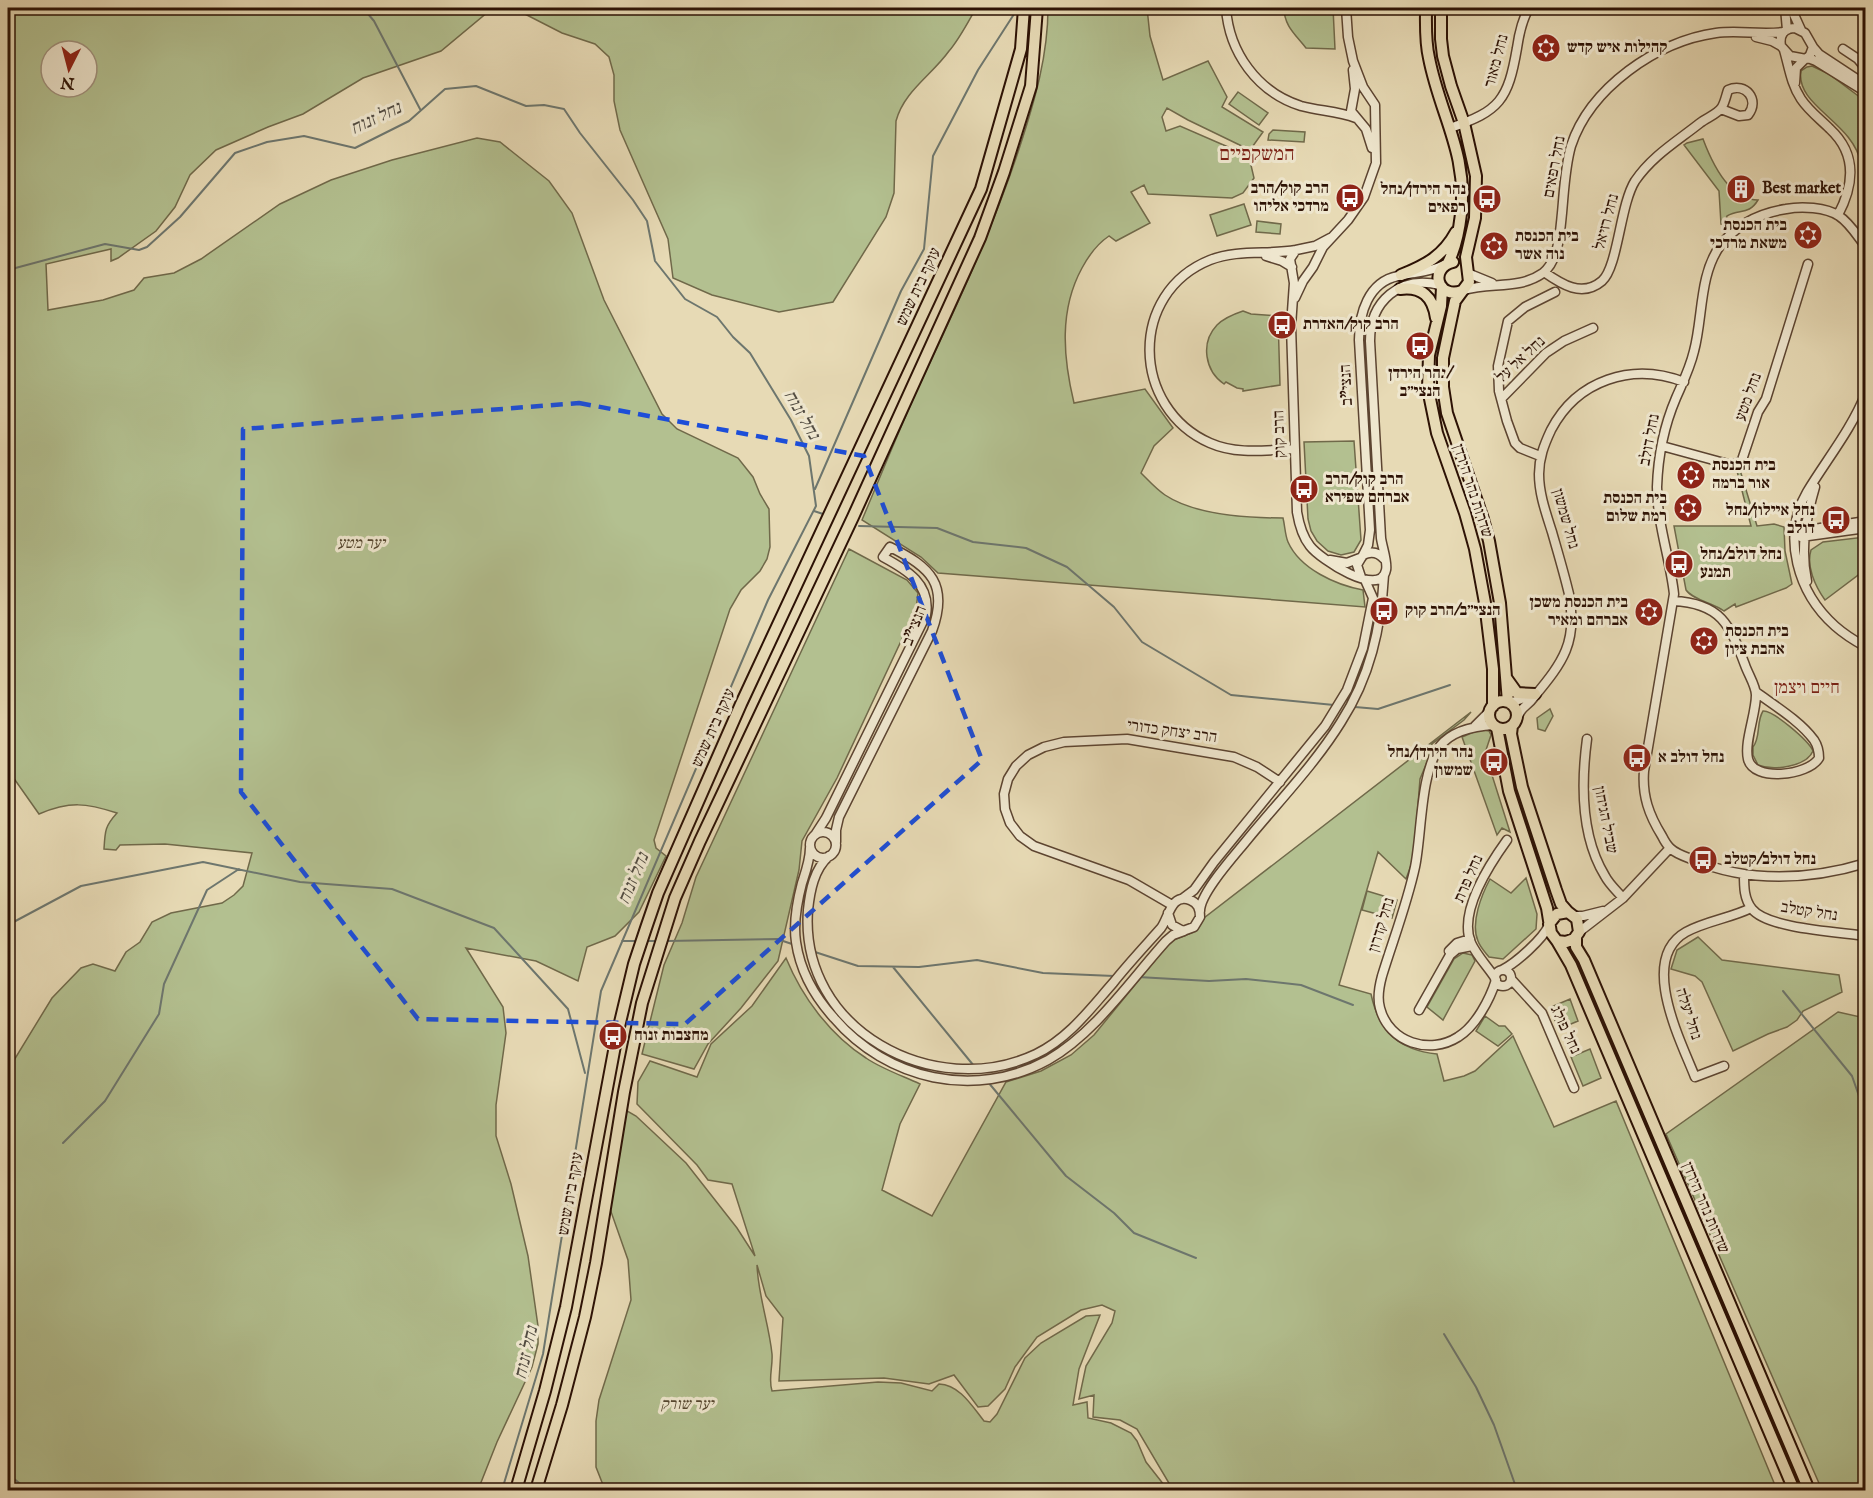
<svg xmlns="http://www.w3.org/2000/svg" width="1873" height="1498" font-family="'IM FELL English','Frank Ruhl Libre',serif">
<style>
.green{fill:#b3c090;stroke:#70694a;stroke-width:1.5;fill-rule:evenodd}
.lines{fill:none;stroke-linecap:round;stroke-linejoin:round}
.stream{stroke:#6d766e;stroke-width:2}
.minor-casing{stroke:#5c4431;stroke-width:11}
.major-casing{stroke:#2d1205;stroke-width:14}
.minor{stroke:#efe7cf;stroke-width:8}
.major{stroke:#e7dab5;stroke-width:10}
.marked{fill:none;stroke:#1d4ed8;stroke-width:4.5;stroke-dasharray:12 8;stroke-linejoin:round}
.labels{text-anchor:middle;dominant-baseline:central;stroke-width:6;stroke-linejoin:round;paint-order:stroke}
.poi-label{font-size:16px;font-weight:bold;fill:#2d1205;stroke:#efe7cf;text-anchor:start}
.street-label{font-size:16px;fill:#2d1205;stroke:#efe7cf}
.park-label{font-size:16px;font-style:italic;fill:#55462f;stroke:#efe7cf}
.water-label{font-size:18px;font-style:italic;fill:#524c42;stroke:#efe7cf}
.neighbourhood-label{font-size:18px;fill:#7a1f14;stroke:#efe7cf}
.quarter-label{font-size:20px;fill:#7a1f14;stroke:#efe7cf}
</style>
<rect width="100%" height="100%" fill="#e7dab5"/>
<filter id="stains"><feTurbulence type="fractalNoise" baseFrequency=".00333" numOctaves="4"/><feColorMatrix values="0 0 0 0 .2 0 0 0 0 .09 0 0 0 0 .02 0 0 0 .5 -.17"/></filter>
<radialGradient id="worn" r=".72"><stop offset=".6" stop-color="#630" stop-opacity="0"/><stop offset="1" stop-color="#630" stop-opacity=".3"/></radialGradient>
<path class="green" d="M8,8h968c-8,14 -16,30 -27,43 -17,24 -45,40 -53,70l-2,72 -8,24 -53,85 -54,10 -67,-17 -39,-17 -5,-39 -48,-109 -6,-29v-26l-5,-18 -14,-13 -33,-11 -43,-22 -15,-3 -16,4 -47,39 -78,27 -60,36 -35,13 -52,23 -26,25 -15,32 -19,24 -38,27 -7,3v-12l-65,15 2,46 55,-10 31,-10 10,-12 30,-5 27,-14 79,-55 51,-24 61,-20 85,-22 23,4 49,39 23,32 32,87 58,114 15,15 61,29 15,19 7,17 9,15 1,38 -3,12 -7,12 -19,19 -11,19 -76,231 2,8 10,8 -27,56 -24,24 -28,11 -9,34 -42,-20 -70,-13 37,59 3,26 -10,72v31l15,48 17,72 10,70v18l-6,23 -35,75 -19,48h-470v-420l44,-72 29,-30 12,-4 22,7 11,-19 14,-10 12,-20 19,-9 51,-10 12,-8 9,-9 9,-33 -87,-9 -45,1 -4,5 -12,-1c1,-18 1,-23 13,-36 -31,-10 -47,-12 -78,1l-31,-44zM51,51h36v36h-36z
M1048,8h99l3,28 13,44 45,-19 19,36 -5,10 41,25 -13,18 -62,-30 -21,-12 -5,9 4,14 14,-5 55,24 15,11 4,17 -11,15 -11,5 -84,-4 -4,-9 -13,7 19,31 -34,18 -7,-5c-12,8 -20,19 -27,32 -23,42 -19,89 -8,135l71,-14 28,39 -19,18 -13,27c8,8 15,16 24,22 30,20 83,23 118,23 2,8 2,17 5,24 12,27 48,43 75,48l2,17 -427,-34 -17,-16 -59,-37c19,-45 37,-90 57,-134 37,-79 74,-157 101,-240 15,-46 28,-91 28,-138z
M1284,8h49l2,41 -29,-1c-10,-13 -22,-22 -22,-40z
M1812,66l17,8 36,27v63h-4c-7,-42 -66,-58 -60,-93l6,-4z
M1238,92l30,21 -9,12 -30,-21z
M1273,130l32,2 -1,10 -36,-2 1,-6z
M1703,139c9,24 26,61 55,61 -9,15 -18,9 -31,16l-3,8h-3l-2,-33 -35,-46 3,-2z
M1244,204l7,21 -34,11 -7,-21z
M1257,221l24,3 -1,10 -24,-2z
M1243,311l8,3 27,2 2,69 -37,6v-2l-6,-1 -11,-6 -2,2c-19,-13 -24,-41 -7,-59 7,-7 17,-11 26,-14z
M1354,441l7,99 -7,12 -13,3 -13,-4 -11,-10 -6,-10 -3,-12 -4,-77z
M1740,470l17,56 17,-2 10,3 1,24 7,33 -6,4 -50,19 -1,-3 -11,7c-11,-8 -31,-11 -38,-21l-12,-64h77l-14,-55z
M1865,537v35l-4,1 -36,27c-10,-14 -19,-34 -14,-50l12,-8z
M849,549l58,31 11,13 -2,16 -79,169 -35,63 -3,29 -21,91 -37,47 -33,36 -14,25 -52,-15 22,-89 18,-42 14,-46z
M1550,709l3,7 -8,15 -7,-2 -1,-11z
M1763,711c10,-1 46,30 50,40 -7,16 -40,20 -55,14l-5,-10v-8c8,-10 3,-25 10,-36z
M1471,712l-7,8 -32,24 -4,16 -8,19 -6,78 -8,22 -28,-27 -39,133 32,9c8,38 28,56 66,60l7,27 20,-5 11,-5 38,-35 41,91 62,-26 161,389h-604l-36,-61 -17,-9 -27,-3 1,-22 -15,4 7,-33 26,-43 3,-12 -13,-6 -21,5 -44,27 -22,30 -10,22 -17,17 -10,1 -24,-32 -25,9 -45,-6 -105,3 4,-63 -17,-22 -9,-31c1,30 12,59 15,89 1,13 -4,25 0,37l106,-9 23,1 31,8 7,-7c21,1 33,22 45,37l6,1 7,-8 28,-56 16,-15 45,-27 14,-1 -21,54 -6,36 14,-3 1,16 23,5 20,10 6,8 9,21 22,28h-563l-9,-23v-46l3,-21 32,-100 -3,-40 -19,-54 13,-98 14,8 50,47 51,65 18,28 -23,-72 -24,-4 -11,-15 -60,-61 1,-22 12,-21 47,16 14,-33 41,-38 34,-48c16,39 44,77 80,100 16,11 37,18 54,26l-20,40 -18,66 50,26 74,-134 35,-11 30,-16 23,-20 76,-93c14,-8 27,-6 34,-24z
M1481,729l8,2 2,4 -6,18 25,79 -8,-4 -5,7 -35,-98z
M1526,878l11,36 -1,15 -33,30 -14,-2c-4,-5 -9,-10 -11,-16 -8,-18 4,-47 12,-62l21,14z
M1367,891l30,9 -5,18 -30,-8z
M1698,937l24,23 117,15 3,17 -39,19 -6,9 -10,7 -19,7 -35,17 -31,-69 -7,-6 -24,-7 6,-19z
M1463,953l9,2 3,6 -32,59 -16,-13 27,-48z
M1570,999l8,22 -19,8 -10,-21z
M1838,1012l27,6v472h-43l-156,-356z
M1485,1016l14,10h6l7,8 -14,12 -22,-15z
M1590,1049l11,29 -18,8 -12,-29z"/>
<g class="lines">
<path class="stream" d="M363,8l11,13 46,88
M8,270l97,-26 34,6 8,-3 33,-30 55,-64 32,-11 37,-6 51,12 54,-27 36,-32 31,-3 50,20 18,-1 20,4 16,24 53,67 14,21 8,40 30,38 32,18 16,20 17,16 41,67 18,36 7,50 -48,94 -167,391 -58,363 -41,136
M815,489l86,-198 23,-42 9,-93 45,-86 40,-62
M814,511l9,3
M859,526l78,2 36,14 53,6 41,19 47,40 28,35 89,53 103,10
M1355,707l23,2 72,-24
M8,925l73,-39 122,-24 97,20 92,7 102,39 74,81 17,64
M622,941h15
M646,941h12
M667,941l110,-2 15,5
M815,952l43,14 61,1 58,-7 66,13 71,3
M893,967l81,99
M1138,977l71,4 37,-2 55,6 52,20
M1783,991l69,85 14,40
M988,1082l78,94 48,37 20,20 62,25
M63,1143l42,-42 54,-87 5,-30 43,-94 32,-21
M1444,1334l32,53 18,38 23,65
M8,1474l20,16"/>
<g class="minor-casing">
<path id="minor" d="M1226,8c3,44 31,84 75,98 18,5 37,5 55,12
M1785,8l2,22
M1791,8l10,22
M1795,28l10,5 8,14 -3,8 -4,4 -16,-3 -9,-10c-2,-11 3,-18 14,-18z
M1756,37l16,4 9,5
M1813,47l6,7 47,31
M1843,49l15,10 8,10
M1784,50c5,17 7,34 17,49 8,12 19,20 29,30 27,25 24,56 8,86
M1808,58l8,3 50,31
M1353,70l2,19 -4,22 15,18 6,19
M1795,83l1,-15 8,-8
M1450,128c50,-17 58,-28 67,-80 2,-14 5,-28 12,-40
M1330,238l-15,8 -19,4 -6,9 4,24 -3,43 6,186c2,12 5,24 13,34 10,13 70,53 76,24 2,-7 -4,-24 -5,-32l-11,-197c0,-40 30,-66 70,-56
M1866,247c-8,-10 -16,-24 -27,-31 -13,-9 -38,-10 -53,-7 -26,4 -50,16 -66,37 -21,29 -17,72 -26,105 -4,17 -11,31 -18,47 -12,28 -18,59 -19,89 0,36 13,71 17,107l-30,177c-2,25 5,44 18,65 2,4 5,9 8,12 6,6 16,9 24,12 53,23 117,20 172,3
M1266,256l16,5 10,6
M1544,272c17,12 38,26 58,9 16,-14 18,-76 33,-100 17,-25 41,-39 65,-58 6,-5 18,-9 22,-16 3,-5 4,-11 6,-17 18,-8 32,10 20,25l-9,1 -18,-7
M1470,274l22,9
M1464,290c27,-8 55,0 79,-17 16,-13 17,-41 19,-60 2,-21 3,-46 9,-67 19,-58 86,-105 145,-113 22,-3 45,2 68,-1
M1295,298l8,-17 10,-14 10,-20 25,-27 16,-23 12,-34 -1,-58 -12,-18 -10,-26 -5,-24 -2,-29
M1866,393c-15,37 -39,66 -59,99 -26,45 -9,101 28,134 9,8 20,15 31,21
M1502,398l44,-45 18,-12 29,-13
M1662,446l66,18h8l6,-4 16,-48 8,-13 42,-135
M1295,449c-28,1 -58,6 -85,-6 -79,-35 -82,-150 0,-183 28,-11 58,-5 86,-10
M1540,456l-20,-8 -5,-5 -8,-22 -8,-30 -1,-25 10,-45 17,-14 30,-15
M1801,531l65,-10
M1801,537l65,-9
M1362,557l6,-12 2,-15 -11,-190c0,-26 9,-58 39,-64 16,-4 31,-3 46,-11
M1330,560l17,3 13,-5
M1361,577l-4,-12 6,-10c8,-4 15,-3 21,4
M1807,581c-7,-32 -1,-63 8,-94
M1673,601c48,2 57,24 72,64 3,9 11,21 11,30 0,19 -12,47 -8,64 5,23 60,17 71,-1 0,-6 -1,-12 -5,-18 -14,-19 -39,-34 -58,-48
M1510,703l22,-8
M1517,719c4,-13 10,-12 17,-22 29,-35 44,-55 35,-103 -5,-21 -11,-41 -17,-62 -6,-19 -13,-38 -13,-58 0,-16 5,-29 12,-44 26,-50 81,-68 133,-48
M1494,725c-19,1 -42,6 -54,21 -20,27 -18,87 -25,121 -8,37 -22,73 -33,109 -3,11 -5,22 -2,32 9,35 50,47 78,29 18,-11 32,-38 38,-57
M1475,726l15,-15
M1587,739c-6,45 -6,98 18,137 4,8 12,15 18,22
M810 845a13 13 0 1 1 26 0a13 13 0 1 1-26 0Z
M815,835l11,-17 100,-203c5,-31 -19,-45 -43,-58l7,-10c41,20 59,38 42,84l-93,186 -3,13v12
M810,848c0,12 -4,23 -8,35 -5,19 -9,39 -6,59 4,28 19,55 38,76 53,62 141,82 214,42 47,-27 82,-79 118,-119l7,-6 11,-4
M829,856c-15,13 -19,35 -21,54 -9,120 126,192 228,144 33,-16 54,-45 77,-71 15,-19 32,-37 48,-55 8,-11 10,-35 29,-28 8,3 10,9 10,17l-6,10 -11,4 -11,-6 -4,-12
M1744,874c0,13 0,25 8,35 16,20 88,23 114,27
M1182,899l12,-9 20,-28 111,-136 22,-36 16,-42 10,-50 -8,-18
M1172,905l-43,-25 -95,-34 -14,-10 -10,-13 -5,-14 -1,-15 4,-15 8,-13 12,-11 16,-8 20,-5 63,-3 107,18 23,10 23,15
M1200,911c0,-18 35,-56 47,-71 32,-39 68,-76 94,-118 29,-45 40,-94 43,-147
M1574,916h9l20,-5
M1579,932l44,-34 47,-50
M1449,951l8,-8 13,-4
M1502,970c14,-7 41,-31 47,-45
M1495 978a8 8 0 1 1 16 0a8 8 0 1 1-16 0Z
M1495,978c-7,-11 -18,-22 -24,-35 -13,-31 18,-78 36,-103
M1511,979l31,34 32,75
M1419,1010l31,-55 7,-6 15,-3
M1724,1066l-29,11c-14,-36 -57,-118 -9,-145 20,-11 45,-14 65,-24"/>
</g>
<g class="major-casing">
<path id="major" d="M1426,8c0,16 -1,33 3,50 11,57 39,95 32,156 -2,18 -5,33 -13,49
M1441,8v31l2,17 8,30 13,37 12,53 -1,42 -9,39 3,25 -14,19 -12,57v29l4,26 36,106 6,22 11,62 8,99
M1453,262c-25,6 -15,38 9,29
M1401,275c25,-10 42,-19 55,-43
M1442,287l-1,19 -12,49 -1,34 9,44 28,80 10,36 10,54 8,66v37
M1400,289c22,-3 33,8 36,29
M1507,679l10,14 18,1
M1489 715a14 14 0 1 1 28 0a14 14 0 1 1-28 0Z
M1512,726l-1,8 11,53 34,103 5,14 7,8
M1497,728l12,63 38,117 4,25 6,8 9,1 8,-3 5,-7 -2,-13 -9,-7 -11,2 -8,10
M1576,937v10l8,13 225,530
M1557,941l14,24 223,525
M516,1490l29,-99 21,-84 51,-272 17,-71 12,-36 12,-35 83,-189 240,-515 40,-140 3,-41
M536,1490l26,-85 23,-88 11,-54 28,-171 18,-89 33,-105 25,-57 153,-324 127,-279 24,-66 27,-86 6,-78"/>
</g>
<use href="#minor" class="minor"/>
<use href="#major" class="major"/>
</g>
<path class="marked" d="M579,403l285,53 118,304 -297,264 -267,-5 -177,-227 2,-363z"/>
<defs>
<g id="synagogue-disc" transform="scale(1.5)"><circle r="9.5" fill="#8f2418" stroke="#efe7cf"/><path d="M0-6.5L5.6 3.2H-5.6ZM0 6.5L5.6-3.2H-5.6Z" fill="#fff"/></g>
<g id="building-disc" transform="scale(1.5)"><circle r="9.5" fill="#8f2418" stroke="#efe7cf"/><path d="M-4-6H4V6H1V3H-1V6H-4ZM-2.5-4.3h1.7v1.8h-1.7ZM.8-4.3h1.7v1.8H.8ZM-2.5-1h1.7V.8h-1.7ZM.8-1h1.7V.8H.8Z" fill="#fff"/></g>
<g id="bus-disc" transform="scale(1.5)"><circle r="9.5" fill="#8f2418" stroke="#efe7cf"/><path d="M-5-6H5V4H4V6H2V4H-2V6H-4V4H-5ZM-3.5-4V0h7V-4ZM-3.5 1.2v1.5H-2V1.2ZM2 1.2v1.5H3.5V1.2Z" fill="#fff"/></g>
</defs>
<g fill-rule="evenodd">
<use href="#synagogue-disc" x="1546" y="48"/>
<use href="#building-disc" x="1741" y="189"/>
<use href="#bus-disc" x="1350" y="198"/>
<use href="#bus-disc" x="1487" y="199"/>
<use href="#synagogue-disc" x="1808" y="235"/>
<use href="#synagogue-disc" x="1494" y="246"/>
<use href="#bus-disc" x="1282" y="325"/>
<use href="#bus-disc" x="1420" y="346"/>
<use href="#synagogue-disc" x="1691" y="475"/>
<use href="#bus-disc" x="1304" y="489"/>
<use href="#synagogue-disc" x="1688" y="508"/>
<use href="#bus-disc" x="1836" y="520"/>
<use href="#bus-disc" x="1679" y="564"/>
<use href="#bus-disc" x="1384" y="611"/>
<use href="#synagogue-disc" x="1649" y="612"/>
<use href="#synagogue-disc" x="1704" y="641"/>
<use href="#bus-disc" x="1637" y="758"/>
<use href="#bus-disc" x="1494" y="762"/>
<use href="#bus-disc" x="1703" y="860"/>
<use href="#bus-disc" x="613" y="1036"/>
</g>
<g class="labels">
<g class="poi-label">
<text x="1567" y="48">קהילות איש קדש</text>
<text x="1329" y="189" text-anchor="end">הרב קוק/הרב<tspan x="1329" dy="18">מרדכי אליהו</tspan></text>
<text x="1762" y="189">Best market</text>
<text x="1466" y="190" text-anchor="end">נהר הירדן/נחל<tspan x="1466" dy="18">רפאים</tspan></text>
<text x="1787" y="226" text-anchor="end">בית הכנסת<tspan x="1787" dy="18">משאת מרדכי</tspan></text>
<text x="1515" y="237">בית הכנסת<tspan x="1515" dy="18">נוה אשר</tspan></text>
<text x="1303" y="325">הרב קוק/האדרת</text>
<text x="1420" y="374" text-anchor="middle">נהר הירדן/<tspan x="1420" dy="18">הנצי״ב</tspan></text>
<text x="1712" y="466">בית הכנסת<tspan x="1712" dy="18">אור ברמה</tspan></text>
<text x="1325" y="480">הרב קוק/הרב<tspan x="1325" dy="18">אברהם שפירא</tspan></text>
<text x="1667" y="499" text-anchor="end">בית הכנסת<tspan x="1667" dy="18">רמת שלום</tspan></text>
<text x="1815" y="511" text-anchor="end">נחל איילון/נחל<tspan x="1815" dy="18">דולב</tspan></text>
<text x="1700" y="555">נחל דולב/נחל<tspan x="1700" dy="18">תמנע</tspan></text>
<text x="1628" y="603" text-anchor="end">בית הכנסת משכן<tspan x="1628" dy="18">אברהם ומאיר</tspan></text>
<text x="1405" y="611">הנצי״ב/הרב קוק</text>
<text x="1725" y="632">בית הכנסת<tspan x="1725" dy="18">אהבת ציון</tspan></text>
<text x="1473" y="753" text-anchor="end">נהר הירדן/נחל<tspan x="1473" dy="18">שמשון</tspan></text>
<text x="1658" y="758">נחל דולב א</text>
<text x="1724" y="860">נחל דולב/קטלב</text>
<text x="634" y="1036">מחצבות זנוח</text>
</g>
<g class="street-label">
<text transform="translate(1497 61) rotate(-75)">נחל מאור</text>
<text transform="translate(1555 167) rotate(-79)">נחל רפאים</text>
<text transform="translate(1607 222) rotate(-75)">נחל רזיאל</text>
<text transform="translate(919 287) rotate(-65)">עוקף בית שמש</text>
<text transform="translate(1521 360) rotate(-43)">נחל אל על</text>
<text transform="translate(1347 385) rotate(-93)">הנצי"ב</text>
<text transform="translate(1749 397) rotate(-70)">נחל מטע</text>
<text transform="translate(1280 434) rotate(-92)">הרב קוק</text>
<text transform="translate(1650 440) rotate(-79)">נחל דולב</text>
<text transform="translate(1472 491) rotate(72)">שדרות נהר הירדן</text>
<text transform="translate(1565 519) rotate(74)">נחל שמשון</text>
<text transform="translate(915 626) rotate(-69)">הנצי"ב</text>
<text transform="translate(714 728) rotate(-66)">עוקף בית שמש</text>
<text transform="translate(1172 732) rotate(8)">הרב יצחק כדורי</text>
<text transform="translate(1605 820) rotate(79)">שביל הגיחון</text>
<text transform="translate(1469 879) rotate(-66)">נחל פרת</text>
<text transform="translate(1809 912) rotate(9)">נחל קטלב</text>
<text transform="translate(1382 925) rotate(-73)">נחל קדרון</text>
<text transform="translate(1688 1014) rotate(72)">נחל יעלה</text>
<text transform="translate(1565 1030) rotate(65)">נחל פולג</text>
<text transform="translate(571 1194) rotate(-80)">עוקף בית שמש</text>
<text transform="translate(1705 1208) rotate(67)">שדרות נהר הירדן</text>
</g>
<g class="park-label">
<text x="361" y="544">יער מטע</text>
<text x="687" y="1405">יער שורק</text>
</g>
<g class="water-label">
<text transform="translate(376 119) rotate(-25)">נחל זנוח</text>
<text transform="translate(801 415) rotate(60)">נחל זנוח</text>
<text transform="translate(634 879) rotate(-67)">נחל זנוח</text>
<text transform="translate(527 1353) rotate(-77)">נחל זנוח</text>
</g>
<g class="neighbourhood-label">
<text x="1807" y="688">חיים ויצמן</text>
</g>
<g class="quarter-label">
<text x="1257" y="154">המשקפיים</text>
</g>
</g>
<rect width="1873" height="1498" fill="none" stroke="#e7dab5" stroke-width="30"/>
<rect x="9" y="9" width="1855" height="1480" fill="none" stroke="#2d1205" stroke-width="3"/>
<rect x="15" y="15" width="1843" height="1468" fill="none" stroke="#2d1205" stroke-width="1.5"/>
<g transform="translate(69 69) rotate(186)"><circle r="28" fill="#efe7cf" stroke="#a1927e" stroke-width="1.5"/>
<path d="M0-4.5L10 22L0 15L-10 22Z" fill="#8f2418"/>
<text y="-9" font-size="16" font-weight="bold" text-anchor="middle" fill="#2d1205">N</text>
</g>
<rect width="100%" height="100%" filter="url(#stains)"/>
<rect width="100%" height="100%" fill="url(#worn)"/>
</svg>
